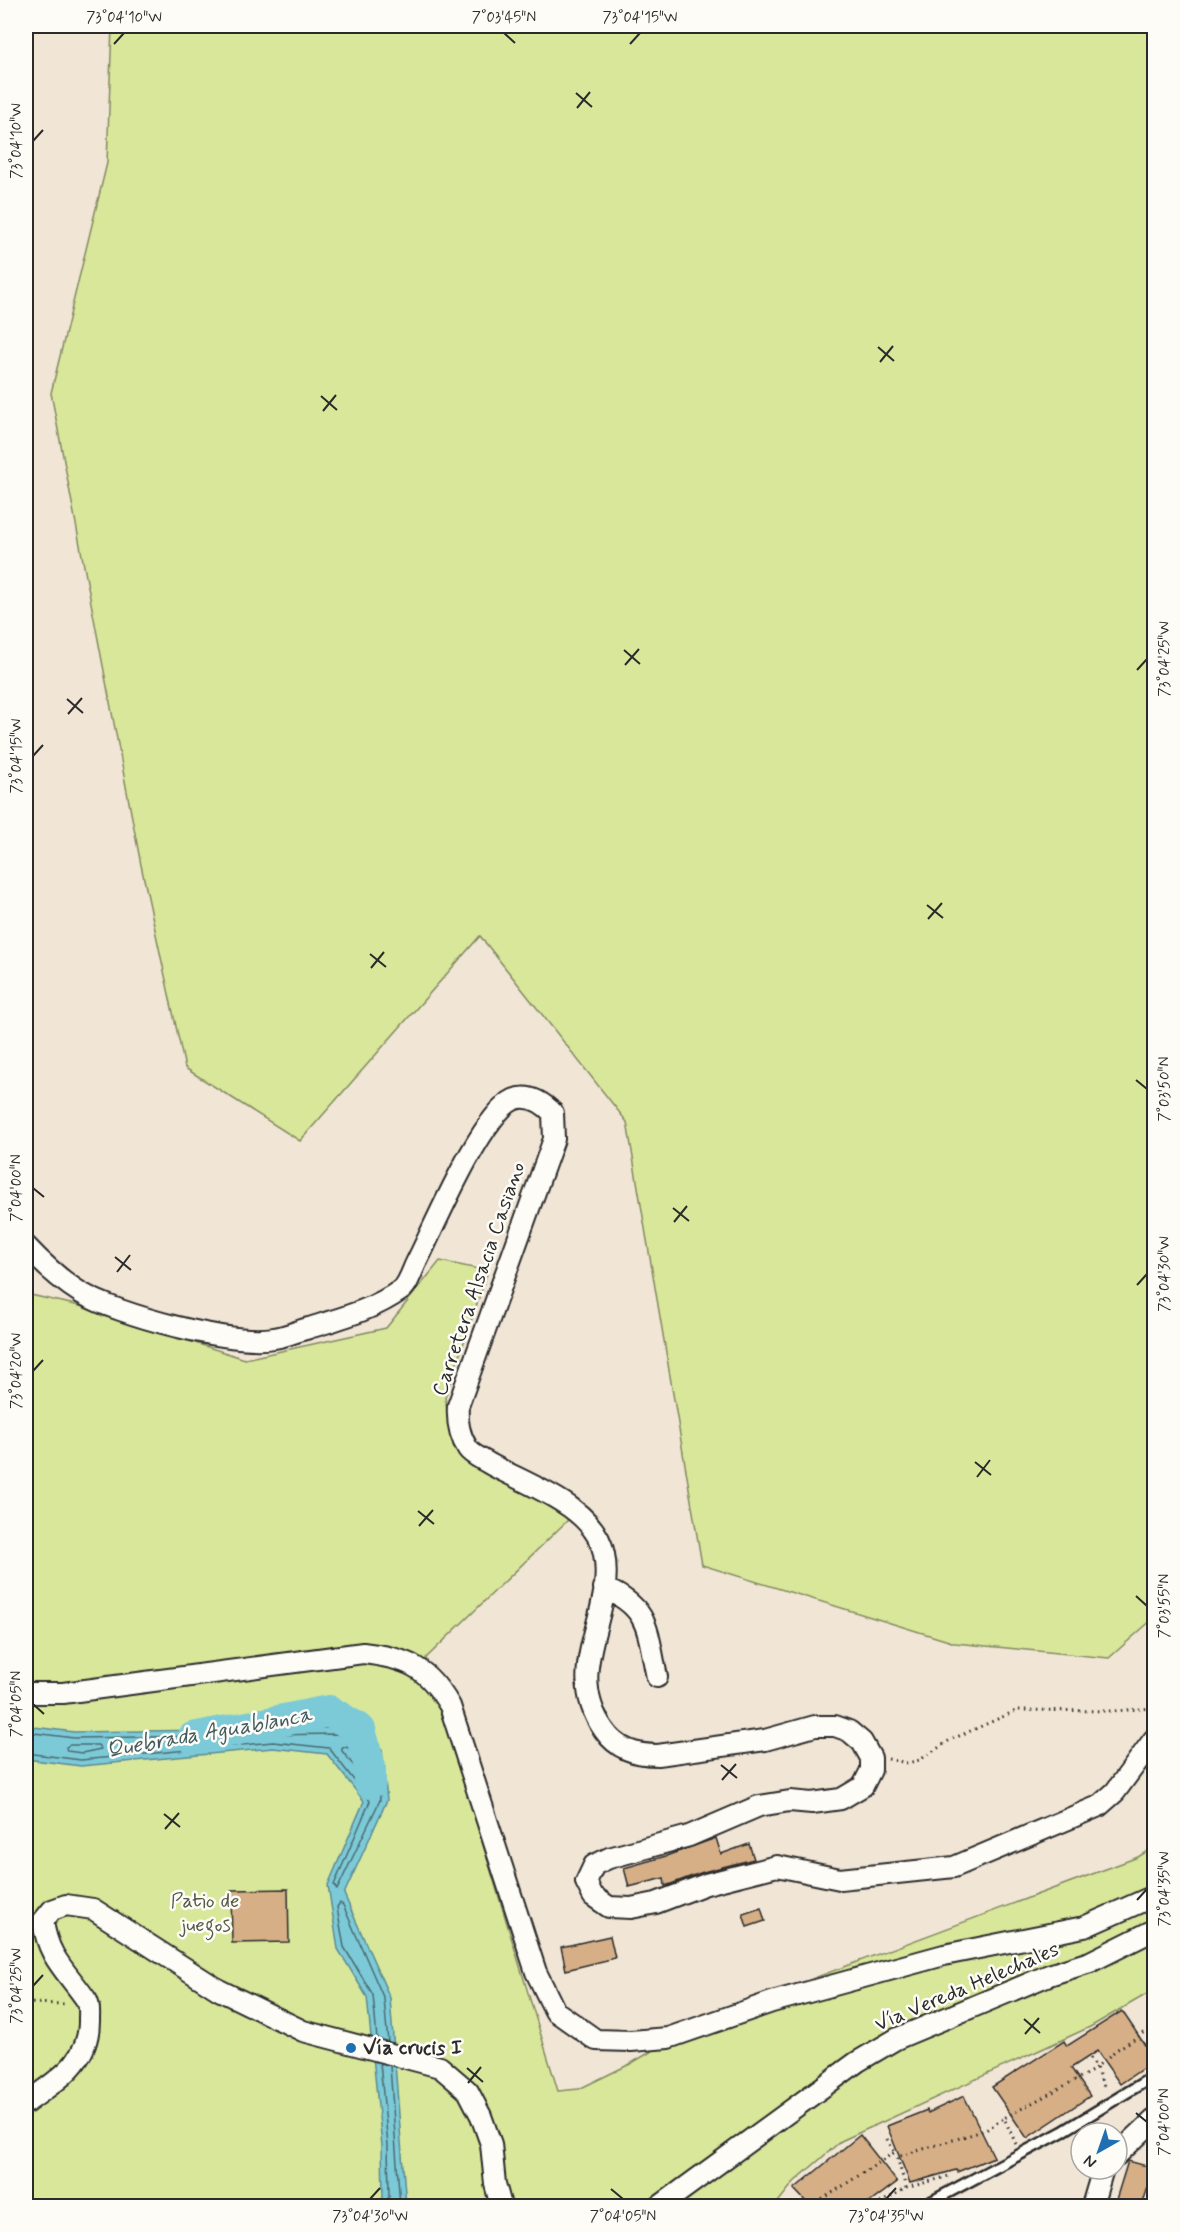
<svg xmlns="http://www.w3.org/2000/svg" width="1180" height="2232" font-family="Mynerve,sans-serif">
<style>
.green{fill:#d8e79a;stroke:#828962;stroke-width:1.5}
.water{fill:#7bcad8;stroke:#5b8a93;stroke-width:1.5}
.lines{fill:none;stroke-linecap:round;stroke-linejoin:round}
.shore{stroke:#4b6b70;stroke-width:1.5}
.river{stroke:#7bcad8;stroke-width:32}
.building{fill:#d6af87;stroke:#2b2b2b;stroke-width:1.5}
.service-casing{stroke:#2b2b2b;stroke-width:14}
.minor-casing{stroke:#2b2b2b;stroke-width:24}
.path{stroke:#2b2b2b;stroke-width:3;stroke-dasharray:1.5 4.5;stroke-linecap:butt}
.service{stroke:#fdfcf7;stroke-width:9}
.minor{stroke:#fdfcf7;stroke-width:20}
.ticks{fill:none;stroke:#2b2b2b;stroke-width:2}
.poi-dot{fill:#1f6fb2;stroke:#fdfcf7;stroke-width:2}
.labels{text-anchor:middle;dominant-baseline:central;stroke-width:5;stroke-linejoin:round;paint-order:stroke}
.street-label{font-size:21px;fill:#2b2b2b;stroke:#fdfcf7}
.park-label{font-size:21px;fill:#565a47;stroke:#fdfcf7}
.poi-label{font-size:21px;font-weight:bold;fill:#2b2b2b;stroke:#fdfcf7;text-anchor:start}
.water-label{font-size:22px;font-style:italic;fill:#435b5f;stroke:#fdfcf7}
.neatline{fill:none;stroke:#2b2b2b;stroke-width:2}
.ticks-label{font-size:15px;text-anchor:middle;fill:#2b2b2b}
</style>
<rect width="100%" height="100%" fill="#f1e5d5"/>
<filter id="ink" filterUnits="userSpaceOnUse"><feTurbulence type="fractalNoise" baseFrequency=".0167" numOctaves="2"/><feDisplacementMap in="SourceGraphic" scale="12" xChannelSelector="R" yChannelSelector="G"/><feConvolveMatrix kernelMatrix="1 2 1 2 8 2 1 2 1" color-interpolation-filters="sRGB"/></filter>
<g filter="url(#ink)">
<path class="green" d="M112,26h1042v1592l-45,40 -154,-15 -253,-78 -75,-443 -147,-186 -180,205 -115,-73 -44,-203 -90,-472 56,-230z
M440,1261l48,10 -43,127 9,51 115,70 -143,139 132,433 21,-2 51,-25 82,-48 426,-159 16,-10v143l-64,37 -249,114 -47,41 -19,24h-749v-912l54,12 165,53 141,-31z"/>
<path class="water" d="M26,1726l48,6 264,-4 44,21 5,51 -43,94 46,104 16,208h-36l13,-8 -1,-52 -15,-149 -29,-48 -10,-64 36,-84 -37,-47 -54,-6 -192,18 -55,-7z"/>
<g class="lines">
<path class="shore" d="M26,1732l48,6 263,-4 39,19 4,47 -43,90 -3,-5 36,-84 -41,-53 -56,-6 -192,18 -55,-7
M69,1745h29l3,4 -19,4 -15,-2 -1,-4z
M346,1747l23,11 1,23h-4l-24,-30v-3z
M377,2039l-4,-44 -29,-48 -7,-40 3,-4 3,2 41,94 4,43
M380,2063l8,82 1,52 -7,9
M390,2066l10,140"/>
<path class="river" d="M193,1738l136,-27 31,19 10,37v16"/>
</g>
<path class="building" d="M716,1838l5,16 28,-10 5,15 -51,13 -32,12 -6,2 -1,-8 -35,9 -5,-19 42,-12z
M288,1889l1,53 -57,1 -1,-53z
M761,1908l4,13 -18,6 -4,-13z
M610,1936l5,22 -49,12 -5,-23z
M1122,2011l33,49 -35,24 -23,-33 -26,17 19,28 -63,42 -35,-51 72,-46 3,5z
M964,2096l30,61 -37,15 -1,-2 -46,13 -23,-57 40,-16 1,3z
M860,2135l37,47 -32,24h-55l-16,-17z
M1128,2161l26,7 -12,38h-28z"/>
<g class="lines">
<g class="service-casing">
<path id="service" d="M923,2206l139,-74 92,-56"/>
</g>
<g class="minor-casing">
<path id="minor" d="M26,1246c16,17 34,34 55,47 38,22 149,52 193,45 11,-1 23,-7 35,-10 32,-10 64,-18 92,-38 7,-5 11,-19 15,-27 18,-35 65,-148 97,-163 16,-7 30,3 40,13l1,26 -96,267c-1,16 1,29 10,43 4,6 16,11 22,15 37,21 105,42 114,90 12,61 -43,115 0,176 13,19 31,25 54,25l107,-15 50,-14h20l14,5 13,11 9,16v12l-8,16 -22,13 -29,4 -22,-2 -31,5 -70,30 -80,22 -15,7 -8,17 7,14 16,11 22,1 25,-5 50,-19 71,-18 63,13 114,-12 145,-61 16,-14 39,-53
M604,1588c47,20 43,44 53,89
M26,1693h37l300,-40c45,5 64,14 87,53l86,266 19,39 41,29 35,1 37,-3 104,-36 172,-47 140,-28 70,-31
M26,2103c31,-23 64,-40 63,-84 0,-6 1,-13 -2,-18 -20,-30 -39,-42 -44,-80l9,-11 14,-5 27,4 126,81 84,41 137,36 28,24 13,25 10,28 4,40 6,22
M1117,2155l37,-35
M660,2206l197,-144 39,-23 153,-64 41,-13 64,-32
M1092,2206l11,-37"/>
</g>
<path class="path" d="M888,1759l19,4 13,-3 30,-20 68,-30 96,1 40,-3
M26,2003l40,1
M1090,2058l6,9 9,23
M887,2139l8,14
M1016,2144l-12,-26 88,-47 24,-21 38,-23
M906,2188l-9,-31 89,-27 18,-12
M812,2206l83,-54
M875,2206l31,-18 43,-12"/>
<use href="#service" class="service"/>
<use href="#minor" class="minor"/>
</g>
</g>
<path class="ticks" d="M504,33l11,10M114,44l10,-11M630,44l10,-11M576,93l16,14M577,108l13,-16M33,141l10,-11M878,347l16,14M880,362l13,-16M321,396l16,14M323,411l13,-16M624,650l16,14M625,665l14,-16M1137,670l10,-11M67,699l16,14M68,714l14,-16M33,756l10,-11M927,905l16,13M928,919l14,-16M370,954l16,13M371,968l13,-16M1136,1080l11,9M33,1188l11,9M673,1208l16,13M674,1222l13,-16M115,1257l16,13M117,1272l13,-17M1137,1285l10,-11M33,1371l10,-11M975,1462l16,13M977,1477l13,-17M418,1511l16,13M419,1526l14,-16M1136,1596l11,10M33,1704l11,10M721,1765l16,13M722,1780l14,-16M164,1814l16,13M165,1829l14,-16M1137,1900l10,-11M33,1986l10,-11M1024,2019l16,14M1025,2034l14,-16M467,2068l16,14M468,2083l13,-16M1136,2113l11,9M611,2189l12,10M370,2199l10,-11M886,2199l10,-11"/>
<circle class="poi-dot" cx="351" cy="2048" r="6"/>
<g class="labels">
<g class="street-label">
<text transform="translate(479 1279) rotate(-71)">Carretera Alsacia Casiano</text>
<text transform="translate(967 1987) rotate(-23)">Vía Vereda Helechales</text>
</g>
<g class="park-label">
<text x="205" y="1901">Patio de<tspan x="205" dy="24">juegos</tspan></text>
</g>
<g class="poi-label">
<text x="363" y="2048">Vía crucis I</text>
</g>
<g class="water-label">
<text transform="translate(209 1733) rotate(-10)">Quebrada Aguablanca</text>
</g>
</g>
<rect width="1180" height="2232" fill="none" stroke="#fdfcf7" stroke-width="66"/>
<g transform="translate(1099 2151) rotate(220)"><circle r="28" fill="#fdfcf7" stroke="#a9a8a5" stroke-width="1.5"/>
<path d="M0-4.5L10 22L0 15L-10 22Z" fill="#1f6fb2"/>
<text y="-9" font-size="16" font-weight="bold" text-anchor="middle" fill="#2b2b2b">N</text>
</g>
<rect x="33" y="33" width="1114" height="2166" class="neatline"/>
<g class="ticks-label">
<text x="124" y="22">73°04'10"W</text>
<text x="504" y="22">7°03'45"N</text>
<text x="640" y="22">73°04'15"W</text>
<text transform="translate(16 141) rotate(-90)" y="5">73°04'10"W</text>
<text transform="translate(1164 659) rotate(-90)" y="5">73°04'25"W</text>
<text transform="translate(16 756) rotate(-90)" y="5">73°04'15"W</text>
<text transform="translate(1164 1089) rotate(-90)" y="5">7°03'50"N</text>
<text transform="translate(16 1188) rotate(-90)" y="5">7°04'00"N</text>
<text transform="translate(1164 1274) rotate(-90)" y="5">73°04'30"W</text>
<text transform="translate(16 1371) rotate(-90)" y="5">73°04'20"W</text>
<text transform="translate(1164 1606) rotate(-90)" y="5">7°03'55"N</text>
<text transform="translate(16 1704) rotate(-90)" y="5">7°04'05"N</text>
<text transform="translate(1164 1889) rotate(-90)" y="5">73°04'35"W</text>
<text transform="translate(16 1986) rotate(-90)" y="5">73°04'25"W</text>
<text transform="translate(1164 2122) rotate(-90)" y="5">7°04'00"N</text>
<text x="370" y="2221">73°04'30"W</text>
<text x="623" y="2221">7°04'05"N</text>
<text x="886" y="2221">73°04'35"W</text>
</g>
</svg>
